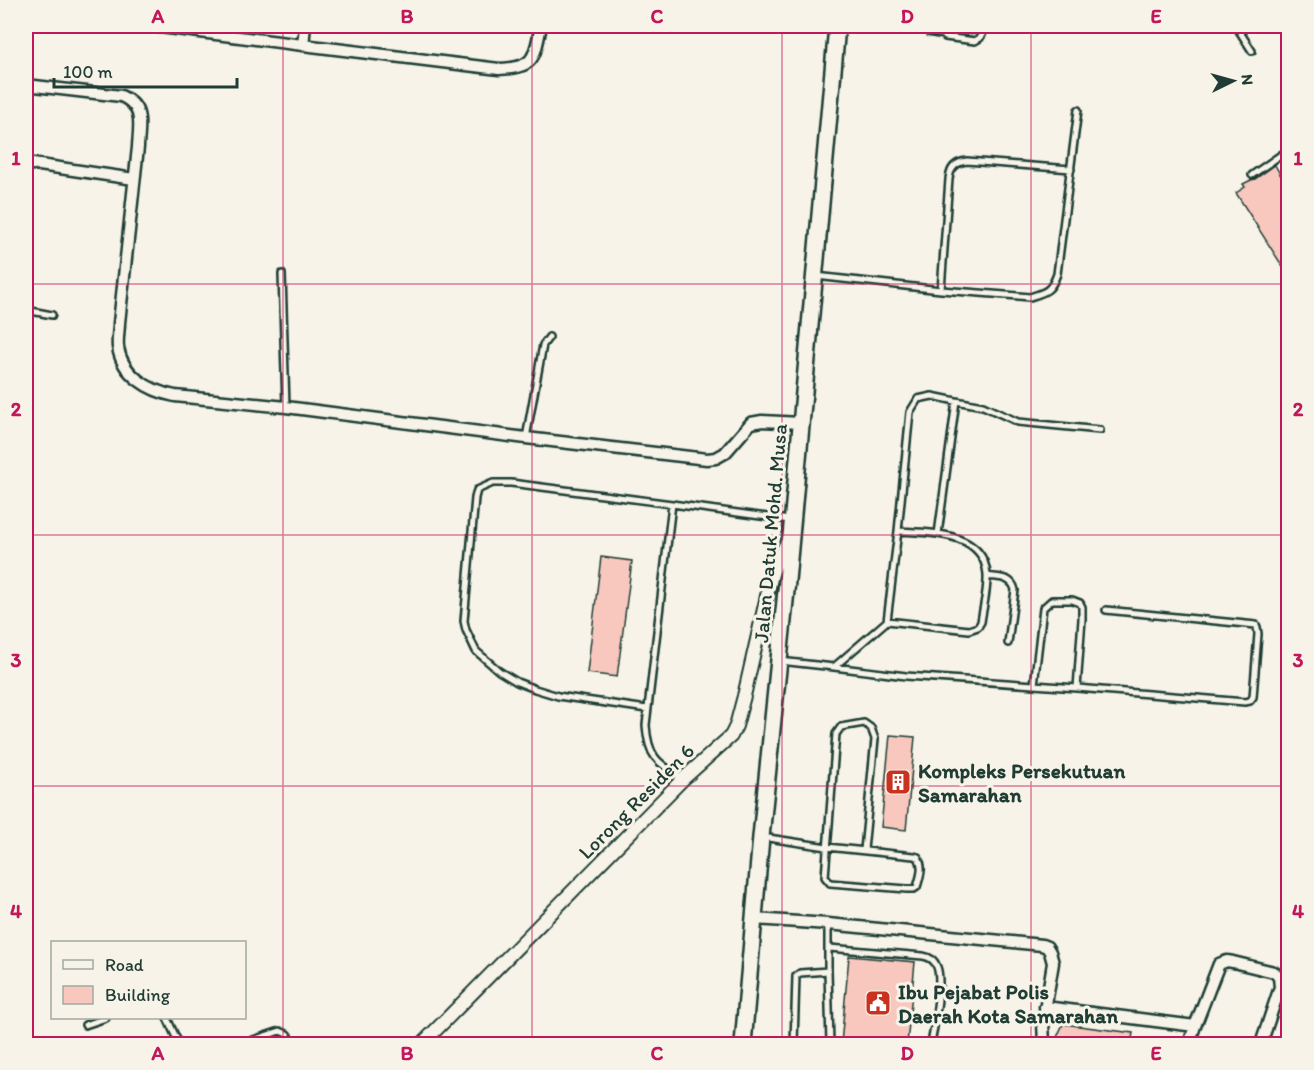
<svg xmlns="http://www.w3.org/2000/svg" width="1314" height="1070" font-family="Itim,sans-serif">
<style>
.building{fill:#f8c8bf;stroke:#1f3d34;stroke-width:1.5}
.lines{fill:none;stroke-linecap:round;stroke-linejoin:round}
.service-casing{stroke:#1f3d34;stroke-width:10}
.minor-casing{stroke:#1f3d34;stroke-width:15}
.tertiary-casing{stroke:#1f3d34;stroke-width:16}
.secondary-casing{stroke:#1f3d34;stroke-width:20}
.service{stroke:#f7f3e8;stroke-width:5}
.minor{stroke:#f7f3e8;stroke-width:10}
.tertiary{stroke:#f7f3e8;stroke-width:12}
.secondary{stroke:#f7f3e8;stroke-width:15}
.grid{fill:none;stroke:#c2185b;stroke-width:1.5;stroke-opacity:0.55}
.labels{text-anchor:middle;dominant-baseline:central;stroke-width:6;stroke-linejoin:round;paint-order:stroke}
.street-label{font-size:21px;fill:#1f3d34;stroke:#f7f3e8}
.poi-label{font-size:21px;font-weight:bold;fill:#1f3d34;stroke:#f7f3e8;text-anchor:start}
.neatline{fill:none;stroke:#c2185b;stroke-width:2}
.grid-label{font-size:20px;text-anchor:middle;font-weight:bold;fill:#c2185b}
</style>
<rect width="100%" height="100%" fill="#f7f3e8"/>
<filter id="ink" filterUnits="userSpaceOnUse"><feTurbulence type="fractalNoise" baseFrequency=".0167" numOctaves="2"/><feDisplacementMap in="SourceGraphic" scale="12" xChannelSelector="R" yChannelSelector="G"/><feConvolveMatrix kernelMatrix="1 2 1 2 8 2 1 2 1" color-interpolation-filters="sRGB"/></filter>
<g filter="url(#ink)">
<path class="building" d="M1275,165l5,9 8,12v89l-52,-82 9,-6 -2,-3 8,-4 4,-1z
M601,557l31,4 -15,116 -30,-4z
M890,735l25,2 -9,93 -25,-3z
M849,956l66,6 -8,82h-66z
M1063,1024l70,9 -2,11h-77z"/>
<g class="lines">
<g class="service-casing">
<path id="service" d="M924,26l4,6 16,3 1,2 30,4 5,-3 7,-12
M1236,26l16,25
M1252,175l36,-25
M282,274l4,133
M816,276l125,14 89,7c16,-5 21,-6 27,-23l21,-164
M941,290l8,-111c1,-11 7,-17 18,-18l104,8
M26,310l26,5
M956,401l27,5 35,16 82,8
M526,438l17,-93 6,-8
M898,531l12,-119 8,-13 14,-3 24,5 -18,133
M987,576c11,2 25,0 28,14l-7,53
M780,661l54,6 53,-46 11,-90c32,2 85,0 89,43 1,16 -4,33 -6,48l-3,5 -9,3 -82,-9
M834,667l72,9 128,9 9,-77 9,-8h20l8,3 2,4v12l-5,69 -43,-3
M1077,688l168,14 5,-1 3,-4 5,-63 -1,-7 -1,-2 -150,-15
M647,709l-89,-13 -23,-7 -18,-7 -18,-11 -23,-20 -10,-21 -2,-9 11,-123 2,-8 16,-7h18l161,21
M682,778c-26,-16 -34,-22 -36,-53l26,-221 118,16
M762,837l65,10 87,9 4,1c6,10 2,20 -1,30l-3,2h-7l-77,-6 -5,-6 11,-143 5,-7 23,-4 7,5 4,11 -11,111
M828,924v47l2,73
M829,948l94,8c7,1 12,5 14,11 6,15 -3,60 -6,77
M167,1018l12,26
M85,1025l21,-7
M241,1044l39,-13 7,3 7,10
M794,1044l2,-68 4,-3 28,-2"/>
</g>
<g class="minor-casing">
<path id="minor" d="M152,26l151,19 196,24c37,-1 35,-12 42,-43
M303,45l2,-19
M26,85l95,11c24,10 18,30 17,51l-19,176c0,8 -2,16 -1,24 4,28 31,44 57,49l111,11 240,31 181,21 9,-1 9,-5 26,-30 11,-2 39,2
M26,163l108,16
M754,919l74,5 214,21 5,2 3,5 3,11 -10,59 1,22
M1045,1007l150,19 -6,18
M1195,1026l24,-62 8,-3 6,1 41,10 5,5 1,10 -19,57"/>
</g>
<g class="tertiary-casing">
<path id="tertiary" d="M422,1044l261,-265 48,-43 5,-10 8,-30 28,-122 6,-16 11,-19"/>
</g>
<g class="secondary-casing">
<path id="secondary" d="M743,1044l18,-207 26,-256 50,-555"/>
</g>
<use href="#service" class="service"/>
<use href="#minor" class="minor"/>
<use href="#tertiary" class="tertiary"/>
<use href="#secondary" class="secondary"/>
</g>
</g>
<path class="grid" d="M283,26v1018M532,26v1018M782,26v1018M1031,26v1018M26,284h1262M26,535h1262M26,786h1262"/>
<defs>
<g id="building-square" transform="scale(1.35)"><rect x="-9" y="-9" width="18" height="18" rx="4" fill="#c8321e" stroke="#f7f3e8"/><path d="M-4-6H4V6H1V3H-1V6H-4ZM-2.5-4.3h1.7v1.8h-1.7ZM.8-4.3h1.7v1.8H.8ZM-2.5-1h1.7V.8h-1.7ZM.8-1h1.7V.8H.8Z" fill="#fff"/></g>
<g id="civic-square" transform="scale(1.35)"><rect x="-9" y="-9" width="18" height="18" rx="4" fill="#c8321e" stroke="#f7f3e8"/><path d="M-.6-6.5H3V-4.5H.6V-3L4-1V1h2V6H-6V1h2V-1L-.6-3ZM-1.2 2.5V6h2.4V2.5Z" fill="#fff"/></g>
</defs>
<g fill-rule="evenodd">
<use href="#building-square" x="898" y="782"/>
<use href="#civic-square" x="878" y="1003"/>
</g>
<g class="labels">
<g class="street-label">
<text transform="translate(770 533) rotate(-85)">Jalan Datuk Mohd. Musa</text>
<text transform="translate(636 801) rotate(-45)">Lorong Residen 6</text>
</g>
<g class="poi-label">
<text x="918" y="770">Kompleks Persekutuan<tspan x="918" dy="24">Samarahan</tspan></text>
<text x="898" y="991">Ibu Pejabat Polis<tspan x="898" dy="24">Daerah Kota Samarahan</tspan></text>
</g>
</g>
<rect width="1314" height="1070" fill="none" stroke="#f7f3e8" stroke-width="66"/>
<rect x="51" y="941" width="195" height="78" fill="#f7f3e8" stroke="#a1aaa0" stroke-width="1.5"/>
<rect x="63" y="960" width="30" height="9" fill="#f7f3e8" stroke="#a1aaa0" stroke-width="1.5"/>
<text x="105" y="971" font-size="18" fill="#1f3d34">Road</text>
<rect x="63" y="986" width="30" height="18" fill="#f8c8bf" stroke="#a1aaa0" stroke-width="1.5"/>
<text x="105" y="1001" font-size="18" fill="#1f3d34">Building</text>
<g transform="translate(1233 81) rotate(85)" stroke="#f7f3e8" stroke-width="4.5" paint-order="stroke">
<path d="M0-4.5L10 22L0 15L-10 22Z" fill="#1f3d34"/>
<text y="-9" font-size="16" font-weight="bold" text-anchor="middle" fill="#1f3d34">N</text>
</g>
<path d="M54 78v9h183v-9" fill="none" stroke="#1f3d34" stroke-width="3"/>
<text x="63" y="78" font-size="18" fill="#1f3d34" stroke="#f7f3e8" stroke-width="4.5" paint-order="stroke">100 m</text>
<rect x="33" y="33" width="1248" height="1004" class="neatline"/>
<g class="grid-label">
<text x="158" y="23">A</text>
<text x="407" y="23">B</text>
<text x="657" y="23">C</text>
<text x="907" y="23">D</text>
<text x="1156" y="23">E</text>
<text x="16" y="165">1</text>
<text x="1298" y="165">1</text>
<text x="16" y="416">2</text>
<text x="1298" y="416">2</text>
<text x="16" y="667">3</text>
<text x="1298" y="667">3</text>
<text x="16" y="918">4</text>
<text x="1298" y="918">4</text>
<text x="158" y="1060">A</text>
<text x="407" y="1060">B</text>
<text x="657" y="1060">C</text>
<text x="907" y="1060">D</text>
<text x="1156" y="1060">E</text>
</g>
</svg>
